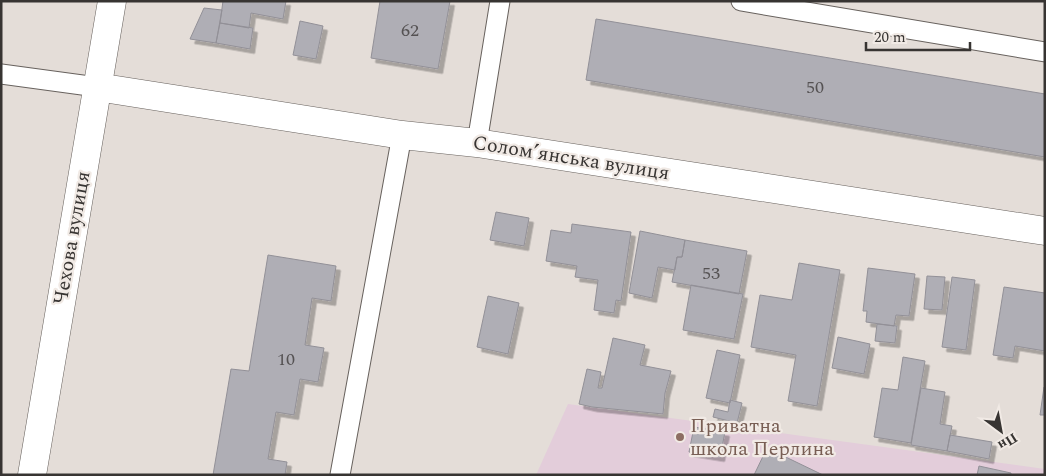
<svg xmlns="http://www.w3.org/2000/svg" width="1046" height="476" font-family="Spectral,serif">
<style>
.education{fill:#e3cdda}
.building{fill:#afaeb5;stroke:#929097;filter:url(#shadow)}
.lines{fill:none;stroke-linecap:round;stroke-linejoin:round}
.service-casing{stroke:#67615d;stroke-width:21}
.minor-casing{stroke:#67615d;stroke-width:29}
.service{stroke:#fff;stroke-width:19}
.minor{stroke:#fff;stroke-width:28}
.education-dot{fill:#8d6e63;stroke:#f1eae5;stroke-width:2}
.labels{text-anchor:middle;dominant-baseline:central;stroke-width:4.5;stroke-linejoin:round;paint-order:stroke}
.number-label{font-size:18px;fill:#555253}
.street-label{font-size:20px;fill:#373432;stroke:#f1eae5}
.education-label{font-size:20px;fill:#785e54;stroke:#f1eae5;text-anchor:start}
</style>
<defs>
<filter id="shadow"><feDropShadow dx="4.5" dy="4.5" stdDeviation="0" flood-color="#0004"/></filter>
</defs>
<rect width="100%" height="100%" fill="#e4ddd8"/>
<path class="education" d="M568,404l477,65v6h-509z"/>
<path class="building" d="M223,1h63l-3,18 -32,-6 -2,15 -29,-5z
M380,1h70l-12,68 -67,-11z
M204,8l18,2 -6,33 -26,-4z
M596,19l449,75v63l-459,-77z
M300,21l23,5 -7,33 -23,-4z
M220,23l33,5 -3,21 -34,-6z
M496,212l33,6 -5,28 -34,-6z
M572,224l59,8 -10,69 -5,-1 -2,13 -20,-3 4,-30 -23,-3 2,-11 -31,-5 5,-31 20,3z
M640,231l45,9 -3,17h-5l-2,13 -17,-3 -6,31 -23,-5z
M685,240l62,11 -8,43 -67,-12 5,-25h5z
M268,255l68,11 -5,35 -19,-3 -7,47 19,3 -6,34 -18,-3 -6,36 -18,-3 -8,47 19,3 -2,13h-72l18,-106 18,2z
M799,263l41,7 -23,136 -29,-5 8,-46 -45,-8 9,-52 32,5z
M868,268l47,6 -6,42 -13,-1 -2,11 -28,-4 1,-11h-4z
M927,276l18,1 -3,33 -18,-1z
M952,277l23,3 -9,70 -24,-3z
M691,285l52,9 -9,45 -51,-9z
M1004,287l41,6v58l-30,-5 -2,12 -20,-3z
M488,296l31,7 -11,51 -31,-7z
M877,324l20,2 -2,17 -20,-2z
M838,337l32,7 -6,30 -32,-6z
M613,338l32,7 -5,20 31,6 -6,22 -2,21 -71,-7 -13,-3 8,-35 14,3 -3,16h4z
M717,350l23,5 -10,48 -24,-5z
M903,357l22,4 -14,82 -37,-6 8,-49 16,2z
M1044,387h1v28h-5z
M921,388l24,4 -5,32 12,2 -5,25 -36,-6z
M730,400l12,3 -5,20 -24,-6 2,-8 13,3z
M694,427l31,5 -5,25 -31,-5z
M950,435l42,7 -3,17 -42,-8z
M767,448l56,27h-69z
M979,466l32,7v2h-34z"/>
<g class="lines">
<g class="service-casing">
<path id="service" d="M741,1l304,51
M1,74l96,13
M477,143l23,-142
M340,475l62,-340"/>
</g>
<g class="minor-casing">
<path id="minor" d="M97,87l305,48 75,8 568,88
M32,475l80,-474"/>
</g>
<use href="#service" class="service"/>
<use href="#minor" class="minor"/>
</g>
<circle class="education-dot" cx="680" cy="437" r="5"/>
<g class="labels">
<g class="number-label">
<text x="410" y="30">62</text>
<text x="815" y="87">50</text>
<text x="711" y="273">53</text>
<text x="286" y="359">10</text>
</g>
<g class="street-label">
<text transform="translate(571 158) rotate(9)">Соломʼянська вулиця</text>
<text transform="translate(72 238) rotate(-80)">Чехова вулиця</text>
</g>
<g class="education-label">
<text x="690" y="426">Приватна<tspan x="690" dy="23">школа Перлина</tspan></text>
</g>
</g>
<rect width="1046" height="476" fill="none" stroke="#373432" stroke-width="5"/>
<g transform="translate(1001 431) rotate(148)" stroke="#f1eae5" stroke-width="4" paint-order="stroke">
<path d="M0-4L9 19L0 12L-9 19Z" fill="#373432"/>
<text y="-8" font-size="14" font-weight="bold" text-anchor="middle" fill="#373432">Пн</text>
</g>
<path d="M866 42v8h104v-8" fill="none" stroke="#373432" stroke-width="2.5"/>
<text x="874" y="42" font-size="15" fill="#373432" stroke="#f1eae5" stroke-width="4" paint-order="stroke">20 m</text>
</svg>
